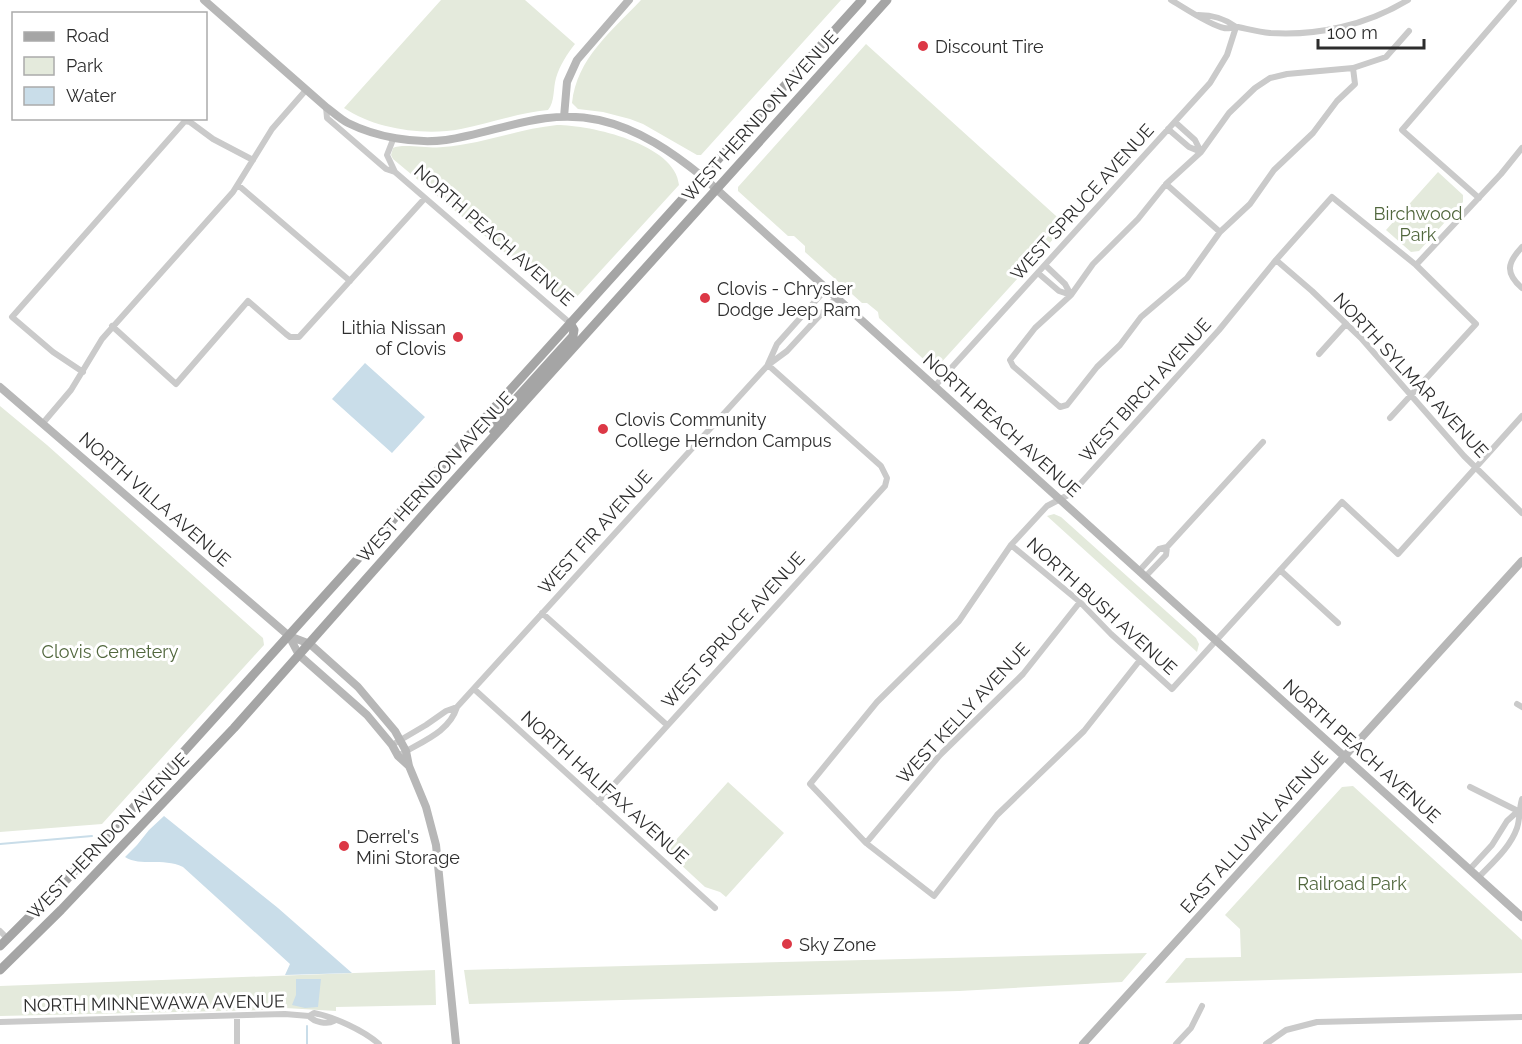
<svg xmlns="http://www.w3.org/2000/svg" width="1522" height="1044" font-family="Raleway,sans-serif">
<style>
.green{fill:#e4eadc}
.water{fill:#c9dde9}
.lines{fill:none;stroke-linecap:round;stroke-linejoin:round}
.stream{stroke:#c9dde9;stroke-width:2}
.street{stroke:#cacaca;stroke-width:6}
.secondary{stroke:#b7b7b7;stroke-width:8}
.primary{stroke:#a5a5a5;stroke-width:9}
.poi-dot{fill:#dc3846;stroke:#fff;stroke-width:2}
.labels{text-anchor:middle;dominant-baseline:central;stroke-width:6;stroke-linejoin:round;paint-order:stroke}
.poi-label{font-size:18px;fill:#2d2d2d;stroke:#fff;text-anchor:start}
.street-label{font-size:18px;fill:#2d2d2d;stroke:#fff}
.park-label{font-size:18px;fill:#51673d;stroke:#fff}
</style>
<rect width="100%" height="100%" fill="#fff"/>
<path class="green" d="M441,0h84l50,44c-8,10 -15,21 -19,34 -3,10 -1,24 -8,32 -30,3 -58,13 -87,19 -37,7 -86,0 -117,-21z
M641,0h200l-140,155h-4l-54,-31 -13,-5 -27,-7 -25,-3 -6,-6c5,-45 39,-71 69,-103z
M866,44l200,181 -128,141 -6,1 -53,-49 -1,-6 -11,-9h-5l-57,-51v-6l-11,-10h-6l-50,-45v-4z
M557,125c33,0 119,19 122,60l-106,116 -9,1 -171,-143 -2,-4 2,-7c9,-5 38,1 50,-1 39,-3 75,-18 114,-22z
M1438,172l25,23v7l-44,49 -8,1 -25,-22z
M0,406l47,39 216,193 1,7 -162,179 -102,8z
M1054,514l7,3 135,121 3,6 -2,8 -150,-136z
M728,782l56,51 -58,64 -6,-5 -15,-5 -39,-36z
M1353,786l169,154v33l-357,10 21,-25 55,-1 -1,-28 -15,-14 117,-128z
M1147,953l-25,29 -163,9 -490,13 -5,-34z
M435,970l1,35 -100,2v4l-51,-3 -23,2 -262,6v-30z"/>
<path class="water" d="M365,363l60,54 -33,36 -60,-54z
M164,816l114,92 74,65 -67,2 5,-11 -107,-97c-21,-10 -42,0 -58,-10l12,-12 12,-15z
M296,979h25l-3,28 -13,1 -13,-3 4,-10z"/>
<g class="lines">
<path class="stream" d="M0,844l92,-8
M307,1026v18"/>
<path class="street" d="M1171,0c12,7 40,26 53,28 4,1 9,-1 14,-1 10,2 21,5 32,6 48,3 97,-8 138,-33
M1198,15c15,0 26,3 38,12
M1353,68l-66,6 -17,4 -15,10 -26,25 -28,39 -35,32 -28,35 -45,45 -22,31 -36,33 -25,32 3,6 47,41 7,-2 30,-38 23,-22 21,-28 46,-39 33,-46 30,-28 24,-34 39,-37 24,-32 18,-17 -2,-16 33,-11 23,-26
M326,107l1,11 59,51 9,3 175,151
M1168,129l21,18 12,5 -6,-12 -20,-18
M394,137l-7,18 8,17
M1166,184l54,48
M238,185l112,96
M1479,198l-77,-68 112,-130
M1522,247c-15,16 -17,26 0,41
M1276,260l36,31 49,47 103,118 58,57
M1416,265l85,-91 21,-26
M1038,273l21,18 12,4 -6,-11 -20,-19
M112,326l64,58 72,-83 38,33 4,3h9l126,-139
M1319,354l27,-30
M768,364l9,-20 49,-55
M83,372l-30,-20 -41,-35 173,-196 5,1 23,17 40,21
M934,387l276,-304 17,-28 9,-28
M43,423l28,-33 31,-51 131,-147 39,-63 34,-39
M1011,545l69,57 31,32 61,55 170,-187 56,52 124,-138
M1280,570l58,53
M1139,571l20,-22 8,-2
M1145,577l21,-22 1,-8 96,-105
M542,613l125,112
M1140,660l-56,71 -87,84 -63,81 -68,-53 -56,-59 67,-82 82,-81 52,-76 36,-39 25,-13 147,-163 57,-70 56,-63 84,68 60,59 -86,94
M474,689l241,219
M1517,704l5,3
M392,745l34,-20 20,-14 11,-4
M398,756c22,-14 51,-23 59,-49l311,-342 19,-14 49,-53
M1470,787l48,24
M598,802l287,-316 2,-8 -6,-12 -113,-101
M866,843l74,-88 83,-81 57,-72
M1469,870l23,-25 15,-24 11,-10
M1478,878c14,-15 32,-30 39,-50 3,-9 2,-19 5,-29
M0,931l8,8
M237,1016v28
M309,1016c5,6 18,9 25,5
M0,1022l285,-8 24,2 5,-3c20,4 49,17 65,31
M1176,1044l15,-16 11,-22
M1266,1044l20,-14 31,-8 205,-5"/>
<path class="secondary" d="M204,0l122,107c7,5 14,12 22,16 28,14 67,21 98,17 53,-8 97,-32 153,-20 40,9 73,32 104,57l819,740
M564,117l3,-35 10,-22 52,-60
M0,387l289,249 21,8 48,43 37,44 11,20 3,15 17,41 10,38 20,199
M289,636l10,19 68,60 25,30 6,11 11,10
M1083,1044l439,-483"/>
<path class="primary" d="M493,430l12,-19 68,-75 1,-6 -4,-7
M0,946l67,-67 66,-71 729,-808
M0,970l61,-60 173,-182 195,-220 458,-508"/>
</g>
<g class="poi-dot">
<circle cx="923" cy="46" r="6"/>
<circle cx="705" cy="298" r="6"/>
<circle cx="458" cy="337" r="6"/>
<circle cx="603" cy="429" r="6"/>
<circle cx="344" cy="846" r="6"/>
<circle cx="787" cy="944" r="6"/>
</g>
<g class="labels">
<g class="poi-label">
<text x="935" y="46">Discount Tire</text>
<text x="717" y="288">Clovis - Chrysler<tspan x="717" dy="21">Dodge Jeep Ram</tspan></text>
<text x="446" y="327" text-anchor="end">Lithia Nissan<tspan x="446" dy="21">of Clovis</tspan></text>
<text x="615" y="419">Clovis Community<tspan x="615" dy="21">College Herndon Campus</tspan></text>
<text x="356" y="836">Derrel's<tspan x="356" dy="21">Mini Storage</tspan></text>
<text x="799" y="944">Sky Zone</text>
</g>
<g class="street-label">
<text transform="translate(760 116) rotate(-48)">WEST HERNDON AVENUE</text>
<text transform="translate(1082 202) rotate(-48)">WEST SPRUCE AVENUE</text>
<text transform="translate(494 235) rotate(41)">NORTH PEACH AVENUE</text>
<text transform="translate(1411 375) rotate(47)">NORTH SYLMAR AVENUE</text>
<text transform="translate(1145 390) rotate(-48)">WEST BIRCH AVENUE</text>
<text transform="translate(1002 425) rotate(42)">NORTH PEACH AVENUE</text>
<text transform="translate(435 477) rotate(-48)">WEST HERNDON AVENUE</text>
<text transform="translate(155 499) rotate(41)">NORTH VILLA AVENUE</text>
<text transform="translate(595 532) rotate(-48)">WEST FIR AVENUE</text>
<text transform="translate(1102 606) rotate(42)">NORTH BUSH AVENUE</text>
<text transform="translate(733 630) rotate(-48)">WEST SPRUCE AVENUE</text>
<text transform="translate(963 713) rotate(-47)">WEST KELLY AVENUE</text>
<text transform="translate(1362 751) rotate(42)">NORTH PEACH AVENUE</text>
<text transform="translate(605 787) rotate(42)">NORTH HALIFAX AVENUE</text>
<text transform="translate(1254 832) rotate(-48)">EAST ALLUVIAL AVENUE</text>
<text transform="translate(108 836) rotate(-46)">WEST HERNDON AVENUE</text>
<text transform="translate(154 1003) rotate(-1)">NORTH MINNEWAWA AVENUE</text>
</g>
<g class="park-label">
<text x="1418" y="213">Birchwood<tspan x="1418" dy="21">Park</tspan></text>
<text x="110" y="651">Clovis Cemetery</text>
<text x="1352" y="883">Railroad Park</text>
</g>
</g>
<rect x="12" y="12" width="195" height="108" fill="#ffffff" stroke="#ababab" stroke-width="1.5"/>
<rect x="24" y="32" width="30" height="9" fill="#a5a5a5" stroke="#ababab" stroke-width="1.5"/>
<text x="66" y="42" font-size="18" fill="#2d2d2d">Road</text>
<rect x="24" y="57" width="30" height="18" fill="#e4eadc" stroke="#ababab" stroke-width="1.5"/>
<text x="66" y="72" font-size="18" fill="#2d2d2d">Park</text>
<rect x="24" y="87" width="30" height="18" fill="#c9dde9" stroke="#ababab" stroke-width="1.5"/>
<text x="66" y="102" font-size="18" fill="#2d2d2d">Water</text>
<path d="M1318 39v9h106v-9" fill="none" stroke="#2d2d2d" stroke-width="3"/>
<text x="1327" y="39" font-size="18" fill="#2d2d2d" stroke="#ffffff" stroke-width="4.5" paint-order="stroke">100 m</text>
</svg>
